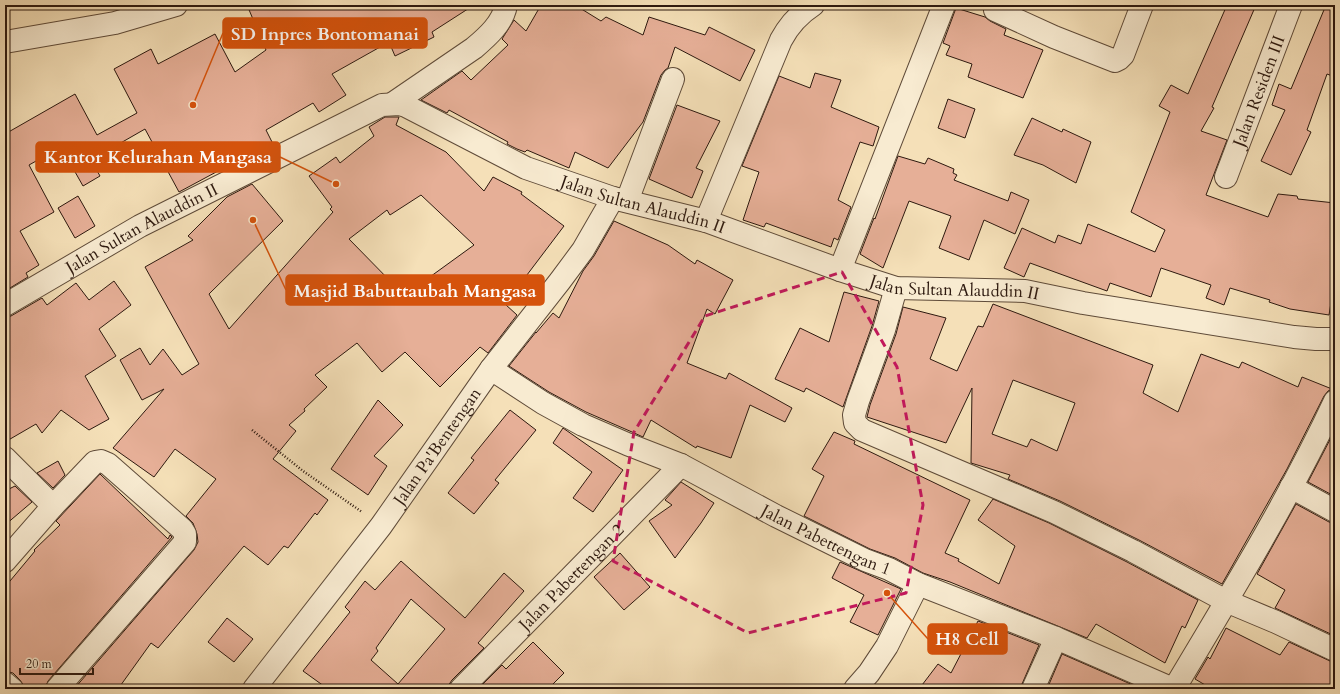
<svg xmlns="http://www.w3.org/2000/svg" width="1340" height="694" font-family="Cardo,serif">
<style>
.building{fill:#e6af97;stroke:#2d190f;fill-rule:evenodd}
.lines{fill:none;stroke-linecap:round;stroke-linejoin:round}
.minor-casing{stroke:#5f4b39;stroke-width:24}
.path{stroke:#2d190f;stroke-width:2.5;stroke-dasharray:1 2;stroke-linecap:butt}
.minor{stroke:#f8ebd1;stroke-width:22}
.marked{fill:none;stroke:#c2185b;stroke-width:3;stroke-dasharray:8 5;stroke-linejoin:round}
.labels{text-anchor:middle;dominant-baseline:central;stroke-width:3;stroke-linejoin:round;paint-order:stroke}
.street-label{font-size:17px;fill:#2d190f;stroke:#f8ebd1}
.leader{fill:none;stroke:#d5530c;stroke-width:1.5}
.callout-dot{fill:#d5530c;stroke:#f8ebd1;stroke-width:1.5}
.callout{fill:#d5530c;stroke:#d5530c;stroke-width:1.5}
.callout-label{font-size:18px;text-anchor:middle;font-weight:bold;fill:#fff}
</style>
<rect width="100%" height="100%" fill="#f5e0b8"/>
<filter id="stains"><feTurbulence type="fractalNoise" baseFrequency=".005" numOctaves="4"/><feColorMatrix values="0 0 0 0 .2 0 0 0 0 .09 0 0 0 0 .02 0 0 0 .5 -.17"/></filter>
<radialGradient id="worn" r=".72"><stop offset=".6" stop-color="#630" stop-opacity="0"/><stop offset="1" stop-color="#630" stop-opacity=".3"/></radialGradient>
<path class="building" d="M247,5h227l-42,27 2,5 -39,19 -6,-14 -57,32 14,21 -27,17 -6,-9 -47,27 6,12 -93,50 -34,-63 -54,31 9,16 -17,10 -22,-39 -32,18 25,47 -34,19 19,34 -13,8 2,4 -23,14v-157l70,-40 22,41 40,-22 -23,-44 37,-20 7,15 57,-30 20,38 31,-22z
M541,5h34l26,16 5,-4 37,18 6,-18 56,18 4,-8 46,23 -15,31 -65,-34 -7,21 -3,2 -4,5 -18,47 -35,46 -33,-16 -6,16 -42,-18 -2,2 -8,-3 -10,-5 1,-2 -59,-32 -2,3 -26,-13 41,-29 9,9 37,-35 -6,-6 12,-19 12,11z
M1227,5h29l-44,102 2,1 -13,23 26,9 -21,55 62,22 10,-23 19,2 1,3 37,4v75l-6,37 -39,-6 -21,-7 1,-2 -40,-12 -6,17 -18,-7 5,-13 -50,-17 -10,29 -41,-14 -3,8 -77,-28 -6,14 -20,-9 18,-40 33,15 3,-8 23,9 7,-20 67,28 10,-22 -34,-18 39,-100 -11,-6 12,-21 17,9z
M1326,5h9v72l-8,-3 -20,56 4,2 -20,43 -30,-14 24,-51 -13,-5 7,-21 12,5z
M956,8l29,9 5,4 16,8 -2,6 39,15 -20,48 -55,-21 4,-13 -26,-9 4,-9 -7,-3z
M815,73l26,7 -10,27 48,20 -6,19 -13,-4 -22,58 13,7 -13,33 -4,-2 -3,9 -65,-24 -2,4 -21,-7 16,-48 -17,-6 37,-90 31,12z
M948,99l27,10 -10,29 -27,-10z
M677,105l43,16 -24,47 7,3 -11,27 -43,-19z
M385,117h14l-3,8 50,27 38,39 9,-14 29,15 -1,2 43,32 -59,78 12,11 -29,38 -8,-6 -40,40 -35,-35 -23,20 -25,-29 -42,32 12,12 -23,22 1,2 -16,14 7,6 -23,28 55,41 -11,15 -2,-2 -27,35 -4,-2 -16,19 -24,-19 -86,102 -7,-5 -33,46h-44l120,-139 4,-8 -1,-8 -4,-11 -7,-7 30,-37 -41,-30 -21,28 -41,-29 51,-59 -22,11 -22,-40 20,-12 10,17 13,-16 19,26 17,-11 -54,-97 48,-27 -5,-4 39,-39 25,-13 31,37 -74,73 20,35 104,-117 -3,-3 2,-2 -23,-31 27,-19 4,6 34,-27 -5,-9zM421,195l53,50 -58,42 -5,-10 -14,11 -48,-49 38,-29 3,5z
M1032,118l30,14 1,-3 28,13 -15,41 -33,-18 -29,-10z
M898,156l27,8 3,-6 26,11 -1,4 4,2 -3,5 54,21 3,-9 18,8 -14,34 -31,-14 -15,40 -30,-12 12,-32 -42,-15 -26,67 -23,-14 14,-36 1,1z
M78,196l17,30 -20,12 -17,-30z
M614,221l54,24 27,19 2,-4 36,20 -18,34 -8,-5 -20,54 39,16 3,-6 63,35 -7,14 -35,-17 -19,53 -34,-12 -1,2 -45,-28 -8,17 -11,-5 -46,-20 -37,-20 -40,-26 27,-34v1l17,-20 6,5 24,-47 11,-15z
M114,281l17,24 -32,24 17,27 -31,20 24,43 -20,11 -28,-20 -19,23 -6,-9 -31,18v-125l6,-1 31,-18 5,7 29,-22 13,17z
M844,292l35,9 -7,25 -29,81 -37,-19 -2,4 -29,-13 25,-51 29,14z
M993,304l160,61 -10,28 35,19 23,-58 38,14 3,-6 56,25 4,-10 30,12 -4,2 -4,5 -37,73 -65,115 -83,-44 -79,-39 -52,-22 2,-4 -39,-12 1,-75 -26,55 -79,-26 3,-12 26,-71 7,-27 43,11 -16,41 27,12 21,-45 5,1zM1013,380l62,23 -18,48 -26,-12 -4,8 -35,-13z
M378,400l25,25 -29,31 13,10 -19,29 -37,-26z
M510,410l26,20 -41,50 4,3 -25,31 -26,-21 26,-33 -3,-2z
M563,428l60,42 -30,42 -20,-14 19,-26 -39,-29z
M1335,430v64l-1,2 -26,-14z
M834,432l21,9 -1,3 116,56 -25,53 14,6 -1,2 41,23 16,-38 -37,-26 15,-21 56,24 78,39 71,38 -13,28 -3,-2 -17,37 -69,-39 -9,14 -137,-56 -27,-9 -28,-15 -25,-9 -66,-33 20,-40 -12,-7z
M58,461l7,14 -12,13 -16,-15z
M100,474l68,65 2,-4 2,2 -124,144 -3,8h-19l-6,-9 -7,-7 -8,-2v-84l30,-36 -1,-1 26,-25 -4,-4z
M681,482l33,21 -13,20 -26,35 -26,-37 23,-16 -7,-5z
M15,486l17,16 -27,23v-34z
M1296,504l33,18 6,1v113l-60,-28 10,-18 -28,-16z
M620,553l30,34 -26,23 -30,-33z
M401,561l64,57 39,-45 20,18 -46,52 6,5 -32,32 -6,9h-118l-25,-18 47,-59 -5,-5 20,-26 10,9zM411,599l34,30 -47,55 -27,-24 7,-9 -2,-3z
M840,562l61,27 -23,46 -28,-13 14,-27 -32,-17z
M227,618l26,21 -19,23 -26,-20z
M978,621l61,24 -17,39 -1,5h-102l19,-25 13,9z
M1226,628l54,27 9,-13 41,19 5,1v27h-123l-17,-10 13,-22 2,2z
M533,642l31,31 -16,16h-62l1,-1 -4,-4 19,-19 4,4z
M1062,654l80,35h-95z"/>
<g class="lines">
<g class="minor-casing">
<g id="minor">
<path d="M995,10l59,27 61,24 4,-2 4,-4 19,-50"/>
<path d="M5,42l110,-19 61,-18"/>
<path d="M392,104l82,-56c13,-11 29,-25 32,-43"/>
<path id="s1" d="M1226,177l65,-172"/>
<path d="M627,201l46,-122"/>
<path d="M706,221l75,-181c8,-15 18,-26 32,-35"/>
<path d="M840,270l104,-265"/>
<path d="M896,288l-12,42 -26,71 -4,14 1,8 7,7 192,82 79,39 93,50 50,21 59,28"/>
<path id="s2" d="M5,305l135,-79 242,-121 17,-1 7,2 120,62 87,30 93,23 134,49 56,18 129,3 58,12 211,34 22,2h19"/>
<path id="s3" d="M491,369l52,34 40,22 44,19 54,21 95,51 89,44 24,9 29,15 138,54 117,51"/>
<path d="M5,458l48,48"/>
<path d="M1291,487l44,24"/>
<path d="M5,561l48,-55 42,-44 6,-1 7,3 74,65 3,5v8l-128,147"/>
<path d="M5,683l7,6"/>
<path id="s4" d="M254,689l127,-163 110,-157 69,-88 23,-31 30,-52"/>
<path id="s5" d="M461,689l220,-224"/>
<path d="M855,689l14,-16 18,-27 31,-62"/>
<path d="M1033,689l23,-51"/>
<path d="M1174,689c56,-94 114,-188 161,-288"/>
</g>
</g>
<path class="path" d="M252,430l51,41 59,41"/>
<use href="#minor" class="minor"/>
</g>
<path class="marked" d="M842,272l55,95 26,138 -17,88 -158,40 -135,-72 21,-129 71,-116z"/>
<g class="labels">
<g class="street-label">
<text stroke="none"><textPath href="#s1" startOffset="92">Jalan Residen III</textPath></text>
<text stroke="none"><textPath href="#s2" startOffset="709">Jalan Sultan Alauddin II</textPath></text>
<text stroke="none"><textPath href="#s2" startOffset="157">Jalan Sultan Alauddin II</textPath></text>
<text stroke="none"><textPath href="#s2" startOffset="1034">Jalan Sultan Alauddin II</textPath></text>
<text stroke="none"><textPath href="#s4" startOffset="304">Jalan Pa'Bentengan</textPath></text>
<text stroke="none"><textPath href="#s3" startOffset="377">Jalan Pabettengan 1</textPath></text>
<text stroke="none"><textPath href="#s5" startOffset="157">Jalan Pabettengan 2</textPath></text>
</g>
</g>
<path class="leader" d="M193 105L223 33M336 184L280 157M253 220L286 290M887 593L928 639"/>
<g class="callout-dot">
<circle cx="193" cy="105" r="4"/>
<circle cx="336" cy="184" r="4"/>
<circle cx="253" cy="220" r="4"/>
<circle cx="887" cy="593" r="4"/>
</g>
<g class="callout">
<rect x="223" y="18" width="204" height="30" rx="4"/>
<rect x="36" y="142" width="244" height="30" rx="4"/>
<rect x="286" y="275" width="258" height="30" rx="4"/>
<rect x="928" y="624" width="79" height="30" rx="4"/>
</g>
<g class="callout-label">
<text x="325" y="40">SD Inpres Bontomanai</text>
<text x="158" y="163">Kantor Kelurahan Mangasa</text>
<text x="415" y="297">Masjid Babuttaubah Mangasa</text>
<text x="967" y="645">H8 Cell</text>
</g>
<rect width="1340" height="694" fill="none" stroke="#f5e0b8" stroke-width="20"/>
<rect x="6" y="6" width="1328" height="682" fill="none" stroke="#2d190f" stroke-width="2"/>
<rect x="10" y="10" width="1320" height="674" fill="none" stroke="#2d190f"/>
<path d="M20 668v6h73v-6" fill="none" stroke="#2d190f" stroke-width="2"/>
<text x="26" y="668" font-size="12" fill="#2d190f" stroke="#f8ebd1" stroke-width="3" paint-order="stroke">20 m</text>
<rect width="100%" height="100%" filter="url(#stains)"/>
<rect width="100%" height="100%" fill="url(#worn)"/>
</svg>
